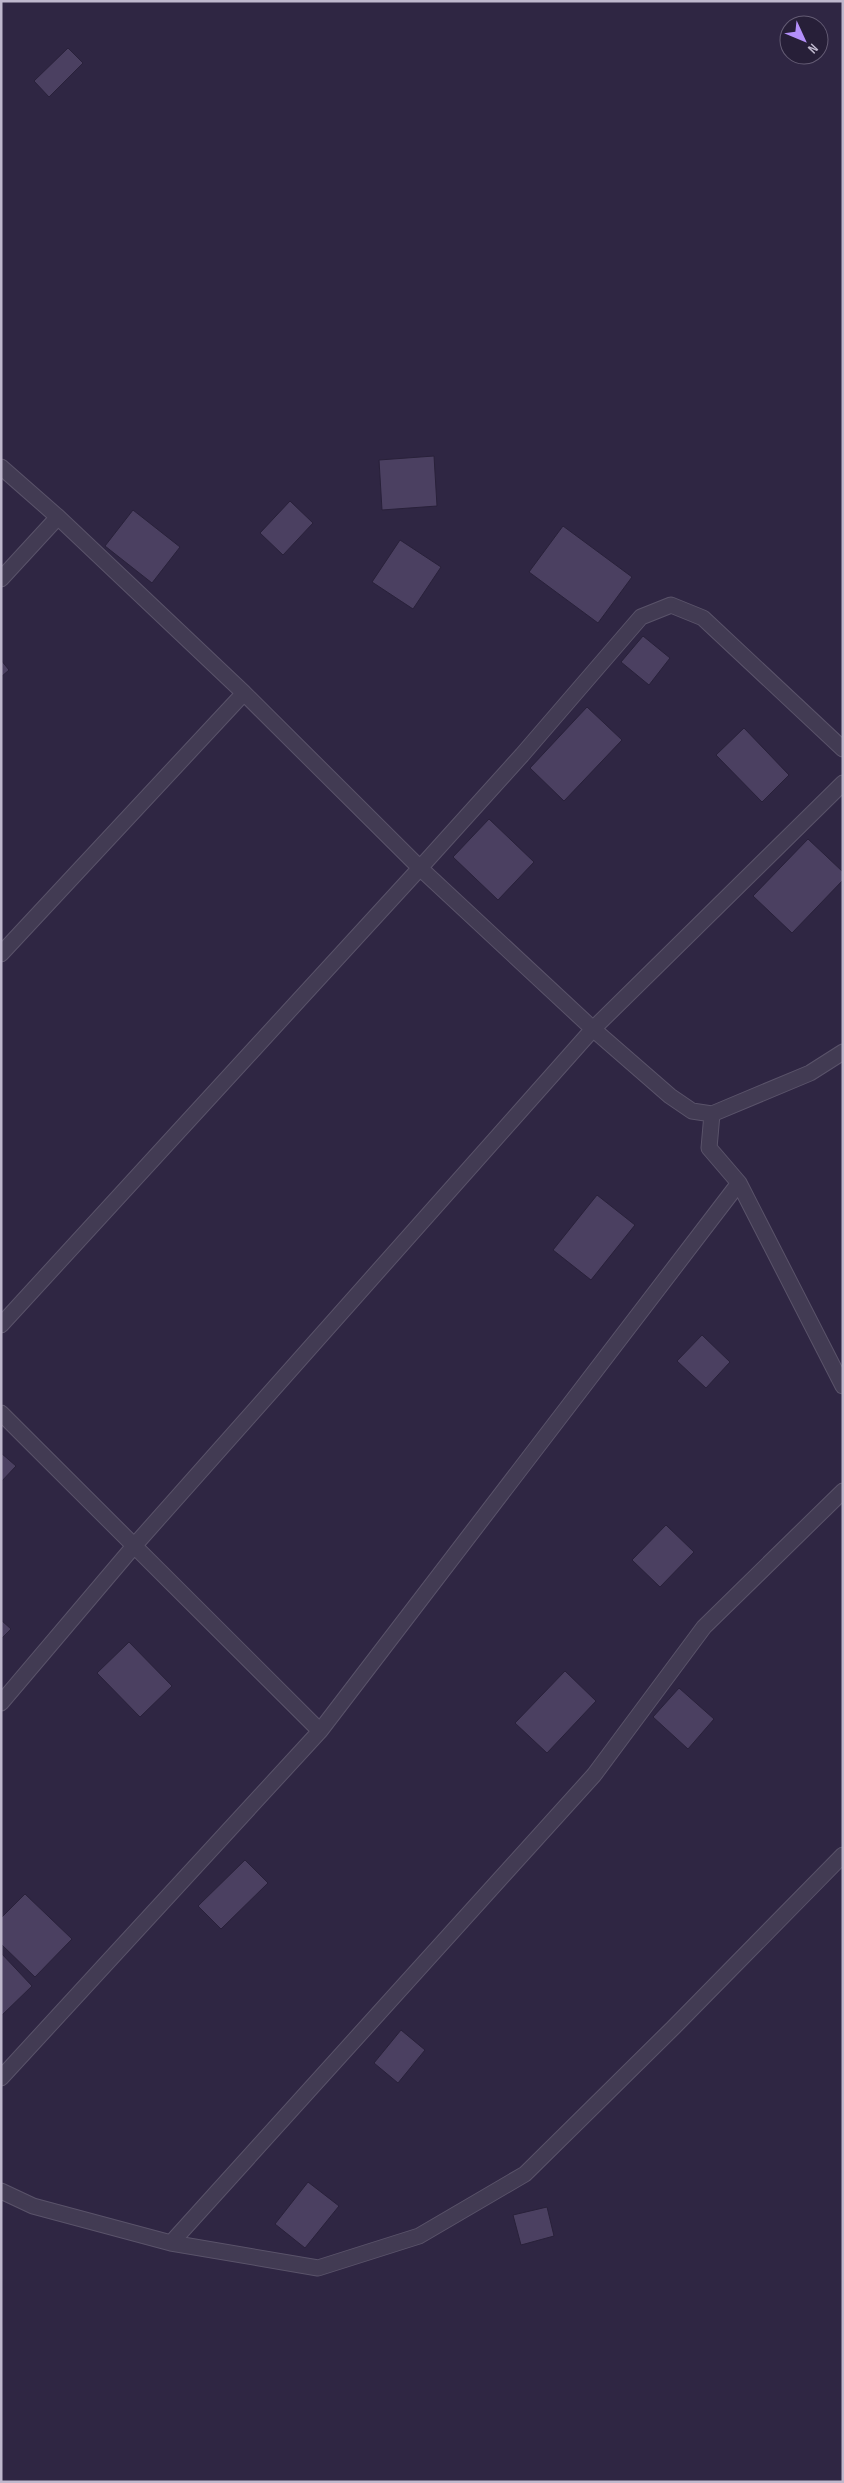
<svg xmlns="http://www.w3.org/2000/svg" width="844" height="2483" font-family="'Sofia Sans Condensed',sans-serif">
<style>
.building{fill:#4b4061;stroke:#29213a}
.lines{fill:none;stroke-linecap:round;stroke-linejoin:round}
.minor-casing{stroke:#5a536a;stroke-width:17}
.minor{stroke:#423b53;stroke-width:15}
</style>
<rect width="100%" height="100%" fill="#2f2643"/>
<path class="building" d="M68,48l15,15 -34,34 -15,-16z
M434,456l3,50 -55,4 -3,-50z
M290,501l23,22 -30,32 -23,-22z
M133,510l47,37 -28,36 -47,-37z
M563,526l69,51 -34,46 -69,-51z
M400,540l41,27 -28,42 -41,-27z
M643,636l27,22 -21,27 -28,-23z
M1,660l8,10 -8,7z
M587,707l35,33 -58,61 -34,-33z
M744,728l45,47 -27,27 -46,-47z
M489,819l45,43 -36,38 -45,-43z
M808,839l35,33v8l-51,53 -39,-37z
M597,1195l38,30 -44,55 -38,-30z
M702,1335l28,27 -24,26 -29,-27z
M1,1453l15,13 -15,16z
M666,1525l28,27 -34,35 -28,-27z
M1,1620l10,9 -10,10z
M129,1642l43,44 -32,31 -43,-44z
M565,1671l31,30 -49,52 -32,-30z
M679,1688l35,31 -26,30 -35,-32z
M245,1860l23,23 -47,46 -23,-23z
M25,1894l47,45 -37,38 -34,-33v-26z
M1,1953l31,33 -31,30z
M401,2030l24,20 -27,33 -24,-20z
M308,2182l31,24 -34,42 -30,-24z
M547,2207l7,29 -33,9 -8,-30z"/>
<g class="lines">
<g class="minor-casing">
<path id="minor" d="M1,467l57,50 186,176 176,175 173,161 77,67 22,15 20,3 98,-41 33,-21
M1,579l57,-62
M1,954l243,-261
M712,1114l-3,34 30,35 104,203
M1,1325l419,-457 102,-113 119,-138 30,-12 32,13 140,131
M1,1413l319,318
M1,1703l133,-157 459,-517 250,-246
M1,2078l319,-347 419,-548
M1,2191l32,15 138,37 147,25 101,-32 106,-62 148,-146 170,-173
M171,2243l423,-468 110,-148 139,-136"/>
</g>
<use href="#minor" class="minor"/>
</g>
<rect width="844" height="2483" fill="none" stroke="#bfb8cd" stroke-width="5"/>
<g transform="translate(804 40) rotate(134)"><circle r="24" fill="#271f38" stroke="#645c74"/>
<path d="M0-4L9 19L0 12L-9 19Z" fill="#b490fa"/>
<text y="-8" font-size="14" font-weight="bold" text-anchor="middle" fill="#bfb8cd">N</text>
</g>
</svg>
